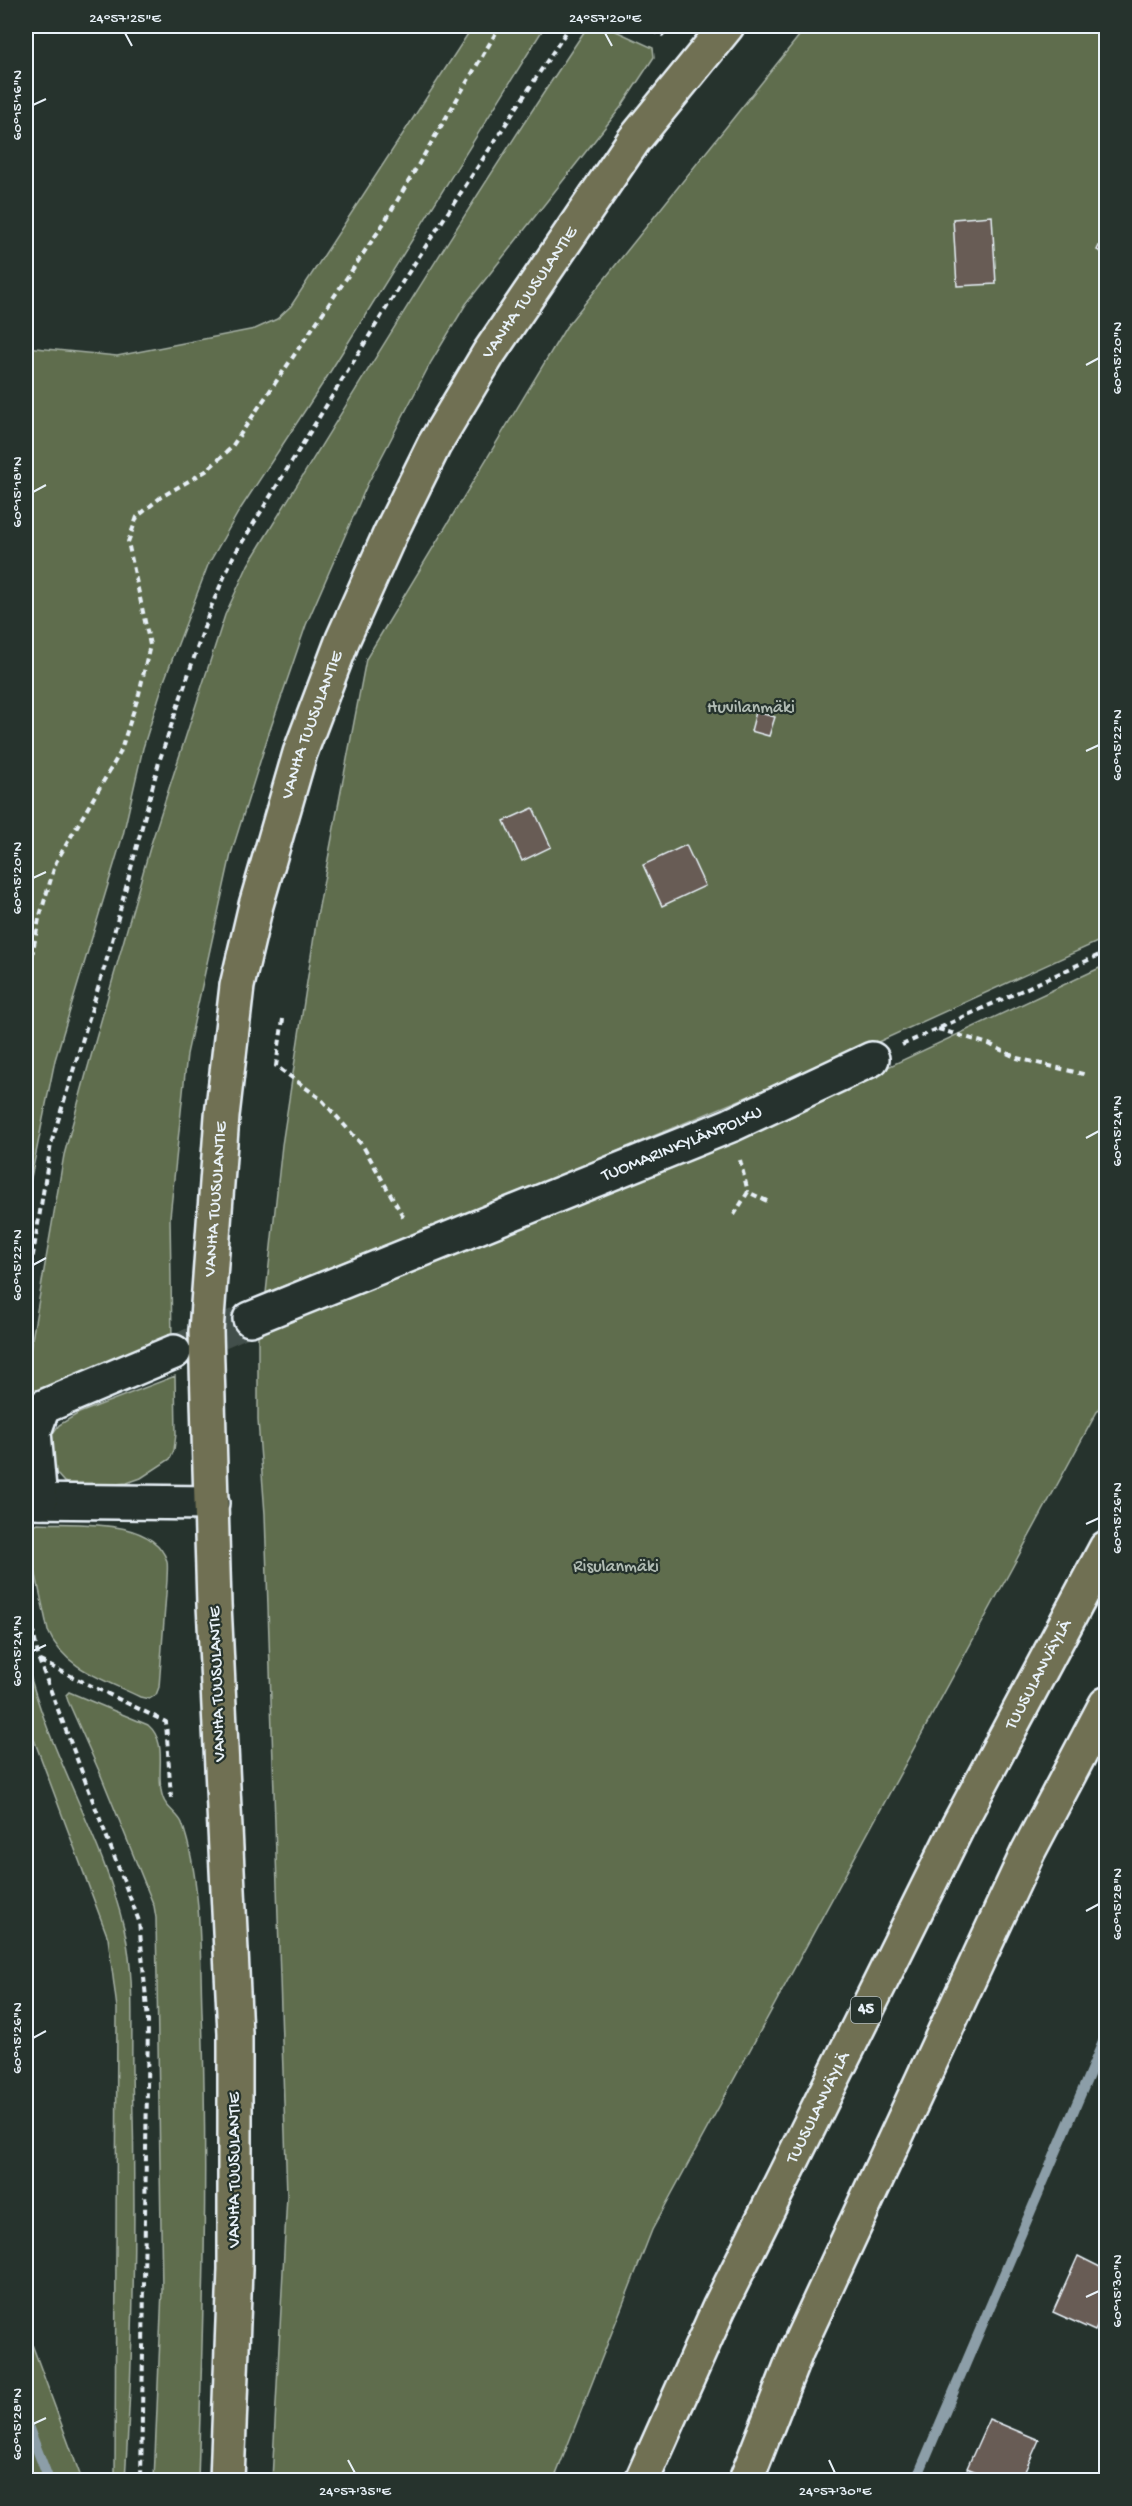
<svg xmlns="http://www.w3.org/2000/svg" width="1132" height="2506" font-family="'Gochi Hand',sans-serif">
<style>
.green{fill:#5f6d4e;stroke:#a4afa3;stroke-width:1.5}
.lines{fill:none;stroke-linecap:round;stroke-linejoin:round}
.stream{stroke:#8c9ea8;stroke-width:10}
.building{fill:#675b55;stroke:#e8f1f8;stroke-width:1.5}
.minor-tunnel{stroke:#43504b;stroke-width:33;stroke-dasharray:33 16;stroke-linecap:butt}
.minor-casing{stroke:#e8f1f8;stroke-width:38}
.major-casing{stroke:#e8f1f8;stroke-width:38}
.highway-casing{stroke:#e8f1f8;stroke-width:38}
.path{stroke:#e8f1f8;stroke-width:4;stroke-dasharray:6 4.5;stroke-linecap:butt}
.minor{stroke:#26332d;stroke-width:33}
.major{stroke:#706f52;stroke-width:33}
.highway{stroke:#706f52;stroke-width:33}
.ticks{fill:none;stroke:#e8f1f8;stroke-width:2}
.labels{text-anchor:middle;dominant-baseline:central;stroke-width:4.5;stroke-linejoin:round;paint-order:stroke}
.shield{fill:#26332d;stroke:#aeb8bb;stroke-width:1.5}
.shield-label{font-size:16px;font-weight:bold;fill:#e8f1f8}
.street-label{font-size:18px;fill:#e8f1f8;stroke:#26332d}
.park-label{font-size:18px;fill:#b1bcb4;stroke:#26332d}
.neatline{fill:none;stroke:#e8f1f8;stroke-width:2}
.ticks-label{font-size:15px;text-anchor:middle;fill:#e8f1f8}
</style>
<rect width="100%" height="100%" fill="#26332d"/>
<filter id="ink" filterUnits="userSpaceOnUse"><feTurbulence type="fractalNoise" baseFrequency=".0167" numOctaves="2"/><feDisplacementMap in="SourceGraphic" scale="12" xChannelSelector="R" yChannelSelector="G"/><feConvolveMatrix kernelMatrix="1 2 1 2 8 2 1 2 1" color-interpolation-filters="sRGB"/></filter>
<g filter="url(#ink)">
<path class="green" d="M473,26h72l-220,354 -86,131 -31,54 -44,116 -21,67 -20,87 -68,225 -29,142v-855l91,9 138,-27 22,-10 14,-13z
M588,26h17l48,22 1,9 -33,50 -155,197 -35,58 -64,123 -61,140 -37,108 -38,121 -44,200 -17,163 2,123 -135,53 -7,-2 -4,-8v-9l38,-219 22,-81 65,-230 74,-229 23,-50c111,-181 222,-363 340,-539z
M807,26h299v912l-228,104 -325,136 -287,115 16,-148 35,-228 49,-258 200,-332z
M1106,965v430l-454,835 -98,250h-282l15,-285 -22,-681 -7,-94v-86l446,-181z
M175,1376l1,58 -2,16 -4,9 -29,19 -14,5 -50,4 -13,-5 -8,-9 -8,-24 2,-12 9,-12 20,-12z
M38,1523c37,2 115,-6 129,38 1,6 0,13 0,19l-8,107 -3,8 -7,4 -9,-2c-34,-17 -76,-28 -92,-66l-21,-98 3,-7z
M26,1660c22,93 76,175 98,268 11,46 7,98 8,144 4,136 2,273 -7,408h-10l2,-472 -9,-70 -82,-220z
M69,1692l79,33c22,19 6,50 15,73 3,10 15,16 19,25 20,58 18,129 20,190 6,156 1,311 -4,467h-44l8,-190 -6,-372 -2,-12 -54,-133 -32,-72 -2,-6z
M26,2328l56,152h-52l-4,-11z"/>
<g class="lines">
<path class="stream" d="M26,2421l23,59
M916,2480l190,-445"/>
</g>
<path class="building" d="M992,216l4,68 -39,2 -4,-67z
M1106,232v23l-9,-5z
M756,712l19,5 -6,19 -18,-5z
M533,808l18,39 -29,14 -18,-40z
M686,845l19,41 -43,20 -19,-41z
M1078,2256l28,14v37l-11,24 -42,-19z
M989,2419l50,21 -18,40h-25l-29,-12z"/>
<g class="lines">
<path class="minor-tunnel" d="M174,1352l76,-33"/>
<g class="minor-casing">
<g id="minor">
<path id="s1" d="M250,1319l481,-194 141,-66"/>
<path d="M26,1501l186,2"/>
<path d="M40,1501l-6,-69 9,-25 131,-55"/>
</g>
</g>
<g class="major-casing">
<g id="major">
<path id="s2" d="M227,2480l8,-211v-236l-21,-429 -8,-273 16,-215 15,-130 19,-81 44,-152 43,-114 47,-105 44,-89 55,-92 145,-213 93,-114"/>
</g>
</g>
<g class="highway-casing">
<g id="highway">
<path id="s3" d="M642,2480l77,-172 239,-482 148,-278"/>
<path d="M746,2480l51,-130 231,-498 78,-148"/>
</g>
</g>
<path class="path" d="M643,26l19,9 8,-9
M26,987l13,-68 17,-57 64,-109 19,-59 11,-49 -22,-103 9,-25 24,-20 45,-26 25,-23 153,-225 116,-197
M283,1019l-7,47 45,33 42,47 41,72
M938,1029l51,15 28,14 70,17
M902,1045l204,-93
M740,1160l8,32
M734,1215l14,-23 21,10
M26,1298l25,-154 58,-192 50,-190 52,-155 22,-50 170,-276 167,-255
M26,1598l13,62 100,261 9,100 -7,459
M40,1661l126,61 5,76"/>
<use href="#minor" class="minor"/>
<use href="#major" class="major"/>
<use href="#highway" class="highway"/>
</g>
</g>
<path class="ticks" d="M125,33l7,13M605,33l7,13M33,105l13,-6M1086,365l13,-7M33,492l13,-7M1086,751l13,-6M33,878l13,-6M1086,1138l13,-7M33,1265l13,-7M1086,1524l13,-6M33,1651l13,-6M1086,1911l13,-7M33,2038l13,-7M1086,2297l13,-6M33,2424l13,-6M348,2460l7,13M829,2460l6,13"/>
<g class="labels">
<rect class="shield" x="851" y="1997" width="30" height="26" rx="4.5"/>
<g class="shield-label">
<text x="866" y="2010">45</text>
</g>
<g class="street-label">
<text stroke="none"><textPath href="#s2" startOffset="2254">VANHA TUUSULANTIE</textPath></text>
<text stroke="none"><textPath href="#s2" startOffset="1768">VANHA TUUSULANTIE</textPath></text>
<text stroke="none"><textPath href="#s1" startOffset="466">TUOMARINKYLÄNPOLKU</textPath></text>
<text stroke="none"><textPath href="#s2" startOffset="1282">VANHA TUUSULANTIE</textPath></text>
<text stroke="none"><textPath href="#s3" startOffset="898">TUUSULANVÄYLÄ</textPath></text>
<text transform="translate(218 1684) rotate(-92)">VANHA TUUSULANTIE</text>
<text stroke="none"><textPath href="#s3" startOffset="412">TUUSULANVÄYLÄ</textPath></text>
<text transform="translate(235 2170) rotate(-90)">VANHA TUUSULANTIE</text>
</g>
<g class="park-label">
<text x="751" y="708">Huvilanmäki</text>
<text x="616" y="1567">Risulanmäki</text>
</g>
</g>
<rect width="1132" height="2506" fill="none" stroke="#26332d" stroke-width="66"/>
<rect x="33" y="33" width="1066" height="2440" class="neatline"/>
<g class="ticks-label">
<text x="125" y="22">24°57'25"E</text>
<text x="605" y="22">24°57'20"E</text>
<text transform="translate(16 105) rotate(-90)" y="5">60°15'16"N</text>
<text transform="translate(1116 358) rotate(-90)" y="5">60°15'20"N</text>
<text transform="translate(16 492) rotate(-90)" y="5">60°15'18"N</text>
<text transform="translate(1116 745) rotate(-90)" y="5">60°15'22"N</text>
<text transform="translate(16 878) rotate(-90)" y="5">60°15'20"N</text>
<text transform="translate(1116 1131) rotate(-90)" y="5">60°15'24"N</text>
<text transform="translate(16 1265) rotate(-90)" y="5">60°15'22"N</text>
<text transform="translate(1116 1518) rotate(-90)" y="5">60°15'26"N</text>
<text transform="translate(16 1651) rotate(-90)" y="5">60°15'24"N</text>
<text transform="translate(1116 1904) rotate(-90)" y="5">60°15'28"N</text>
<text transform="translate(16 2038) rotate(-90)" y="5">60°15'26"N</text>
<text transform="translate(1116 2291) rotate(-90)" y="5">60°15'30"N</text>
<text transform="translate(16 2424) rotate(-90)" y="5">60°15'28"N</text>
<text x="355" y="2495">24°57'35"E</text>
<text x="835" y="2495">24°57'30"E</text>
</g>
</svg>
